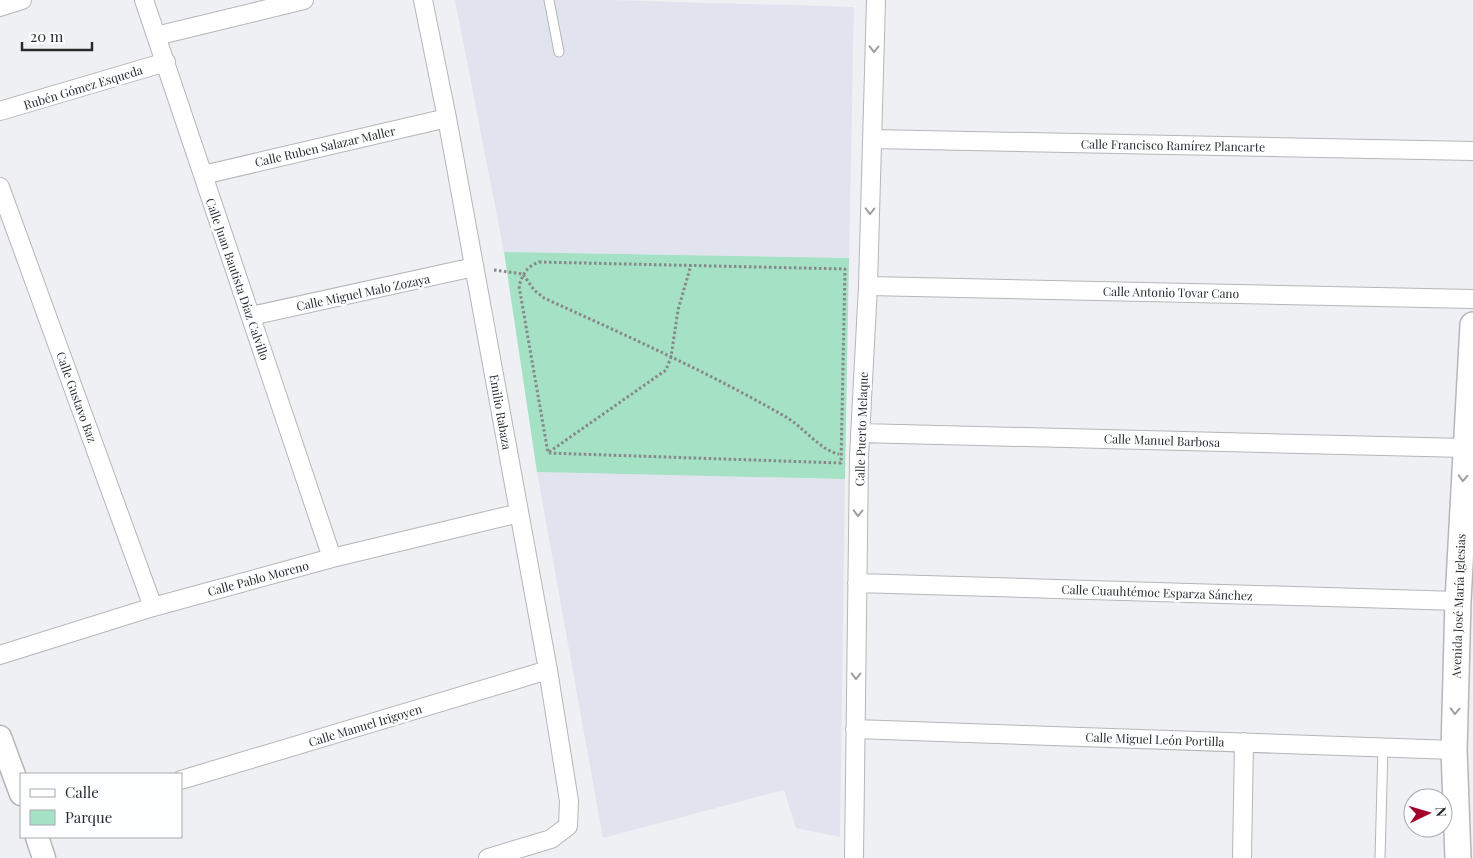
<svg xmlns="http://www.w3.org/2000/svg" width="1473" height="858" font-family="'Playfair Display',serif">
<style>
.built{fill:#e1e4ee}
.green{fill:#a4e1c5}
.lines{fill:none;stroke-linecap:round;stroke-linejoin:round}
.service-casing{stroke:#b5b6b8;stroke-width:11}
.minor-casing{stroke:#b5b6b8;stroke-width:20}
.tertiary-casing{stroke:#b5b6b8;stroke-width:25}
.secondary-casing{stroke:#b5b6b8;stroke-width:28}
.path{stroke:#878889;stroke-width:3;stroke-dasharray:2.5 2.5;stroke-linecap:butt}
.service{stroke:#fff;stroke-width:9}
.minor{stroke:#fff;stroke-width:18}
.tertiary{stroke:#fff;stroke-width:22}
.secondary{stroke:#fff;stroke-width:25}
.oneway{stroke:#9f9f9f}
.labels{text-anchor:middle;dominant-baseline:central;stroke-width:5;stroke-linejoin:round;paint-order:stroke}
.street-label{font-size:12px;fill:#292a2a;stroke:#fdfeff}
</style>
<rect width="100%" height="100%" fill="#eff0f3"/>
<path class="built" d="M455,0h154l245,7 -5,251 -345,-6z
M537,472l308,7 -5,358 -44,-9 -12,-38 -181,48z"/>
<path class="green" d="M504,252l345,6 -4,221 -308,-7z"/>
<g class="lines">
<g class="service-casing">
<path id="service" d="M549,0l10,52
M1380,858l3,-111"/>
</g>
<g class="minor-casing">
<path id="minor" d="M144,0l188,558
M423,0l24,118 101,552 21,131 -1,25 -17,13 -63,19
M0,7l22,-7
M156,36l148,-36
M0,111l166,-49
M872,139l601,12
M203,175l244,-57
M0,187l153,420
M868,286l605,13
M251,316l223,-49
M860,433l605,15
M857,583l601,18
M0,655l153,-48 179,-49 187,-45
M855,729l599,21
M181,780l367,-110
M854,858l5,-402 9,-170 8,-286
M1242,858l2,-116"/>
</g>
<g class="tertiary-casing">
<path id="tertiary" d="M0,737l21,57
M37,837l7,21"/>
</g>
<g class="secondary-casing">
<path id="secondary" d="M1458,858l-4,-108 4,-149 15,-276"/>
</g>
<path class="path" d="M539,262l306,7 -4,194 -293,-10 -29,-167c4,-12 7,-19 20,-24z
M494,270l29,4 11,16 10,8c81,37 164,74 242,119 16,9 35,34 53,37
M549,452l117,-82 5,-13 7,-47 13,-45"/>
<use href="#service" class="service"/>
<use href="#minor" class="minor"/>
<use href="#tertiary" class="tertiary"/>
<use href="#secondary" class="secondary"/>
</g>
<defs><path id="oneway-chevron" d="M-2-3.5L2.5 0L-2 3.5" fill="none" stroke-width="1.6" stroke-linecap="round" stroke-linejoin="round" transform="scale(1.25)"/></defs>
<g class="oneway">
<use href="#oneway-chevron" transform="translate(874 49) rotate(91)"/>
<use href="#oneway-chevron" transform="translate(870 211) rotate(91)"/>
<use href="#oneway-chevron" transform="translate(1463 478) rotate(93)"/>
<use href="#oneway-chevron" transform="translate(858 513) rotate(91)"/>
<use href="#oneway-chevron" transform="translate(856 676) rotate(91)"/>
<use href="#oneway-chevron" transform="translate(1455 711) rotate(92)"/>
</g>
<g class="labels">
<g class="street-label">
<text transform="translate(83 87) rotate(-17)">Rubén Gómez Esqueda</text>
<text transform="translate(1173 145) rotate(1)">Calle Francisco Ramírez Plancarte</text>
<text transform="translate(325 146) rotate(-13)">Calle Ruben Salazar Maller</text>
<text transform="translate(238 279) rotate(71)">Calle Juan Bautista Díaz Calvillo</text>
<text transform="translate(363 292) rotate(-12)">Calle Miguel Malo Zozaya</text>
<text transform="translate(1171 292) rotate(1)">Calle Antonio Tovar Cano</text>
<text transform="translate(77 397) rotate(70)">Calle Gustavo Baz</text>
<text transform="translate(501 412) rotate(80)">Emilio Rabaza</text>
<text transform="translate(861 429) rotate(-88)">Calle Puerto Melaque</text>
<text transform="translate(1162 440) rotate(2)">Calle Manuel Barbosa</text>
<text transform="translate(258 578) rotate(-15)">Calle Pablo Moreno</text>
<text transform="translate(1157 592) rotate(2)">Calle Cuauhtémoc Esparza Sánchez</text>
<text transform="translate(1458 606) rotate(-88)">Avenida José María Iglesias</text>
<text transform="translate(365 725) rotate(-17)">Calle Manuel Irigoyen</text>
<text transform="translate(1155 739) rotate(2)">Calle Miguel León Portilla</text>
</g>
</g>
<rect x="20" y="773" width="162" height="65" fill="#fdfeff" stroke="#a8a9aa"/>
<rect x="30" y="789" width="25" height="8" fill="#ffffff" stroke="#a8a9aa"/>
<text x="65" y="798" font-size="15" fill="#292a2a">Calle</text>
<rect x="30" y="810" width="25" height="15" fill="#a4e1c5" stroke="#a8a9aa"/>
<text x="65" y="823" font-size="15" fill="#292a2a">Parque</text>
<g transform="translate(1428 813) rotate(85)"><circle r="24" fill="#fdfeff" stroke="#a8a9aa"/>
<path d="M0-4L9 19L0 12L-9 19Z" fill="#a2022d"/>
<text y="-8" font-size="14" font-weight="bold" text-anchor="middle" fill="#292a2a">N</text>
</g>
<path d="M22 42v8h70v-8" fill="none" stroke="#292a2a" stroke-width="2.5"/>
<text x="30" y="42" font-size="15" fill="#292a2a" stroke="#fdfeff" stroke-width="4" paint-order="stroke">20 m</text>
</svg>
